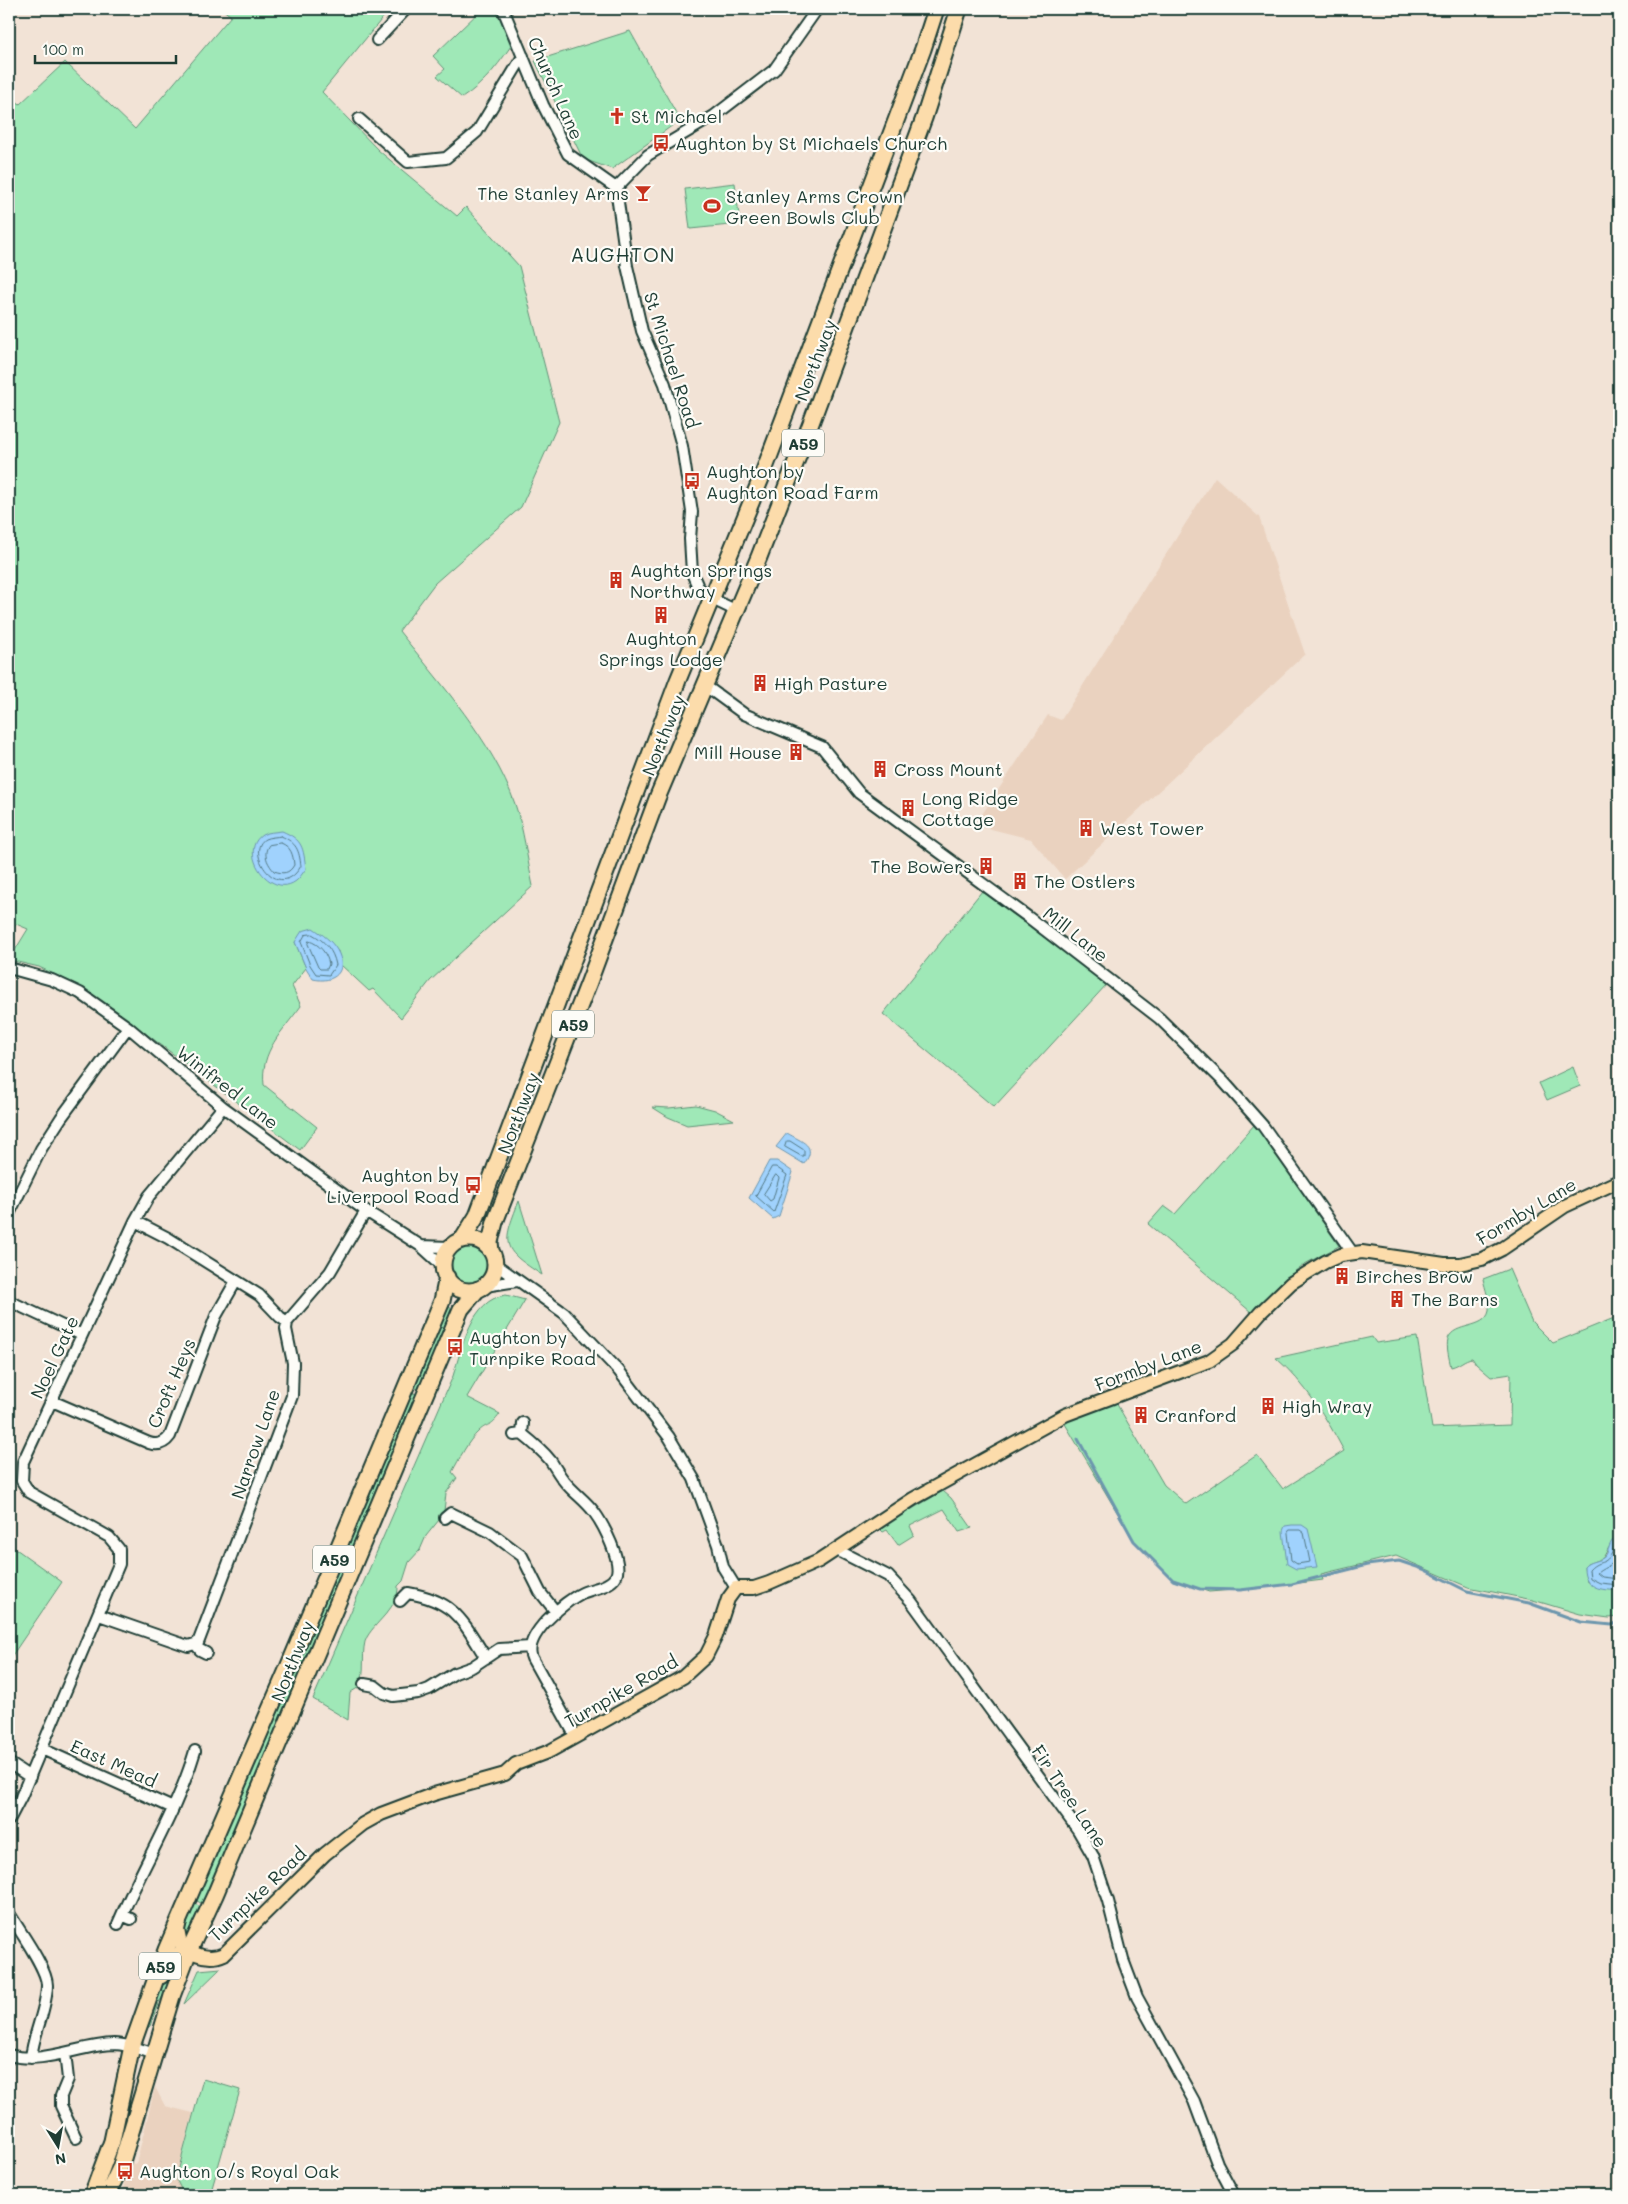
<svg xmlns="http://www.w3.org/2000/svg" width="1628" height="2204" font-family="Mali,sans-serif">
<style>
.built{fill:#ead2bf}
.green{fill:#9fe8b7;stroke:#5f9276}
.water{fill:#a0d2fd;stroke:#6c96ad}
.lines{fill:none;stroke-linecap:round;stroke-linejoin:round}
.shore{stroke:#537984;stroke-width:1}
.stream{stroke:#6c96ad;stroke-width:3}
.minor-casing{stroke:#1f3d34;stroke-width:14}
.major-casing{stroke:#1f3d34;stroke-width:16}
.highway-casing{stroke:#1f3d34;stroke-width:19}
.minor{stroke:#fdfcf7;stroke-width:10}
.major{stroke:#fcdcab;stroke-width:12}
.highway{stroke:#fcdcab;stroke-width:15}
.labels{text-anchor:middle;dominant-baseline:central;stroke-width:4.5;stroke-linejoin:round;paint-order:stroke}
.shield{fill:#fdfcf7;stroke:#62766e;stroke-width:1}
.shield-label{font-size:16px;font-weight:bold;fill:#1f3d34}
.street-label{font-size:18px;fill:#1f3d34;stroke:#fdfcf7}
.poi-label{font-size:18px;fill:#1f3d34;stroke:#fdfcf7;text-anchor:start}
.quarter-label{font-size:20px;letter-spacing:1px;fill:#1f3d34;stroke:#fdfcf7}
</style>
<rect width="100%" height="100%" fill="#f2e3d6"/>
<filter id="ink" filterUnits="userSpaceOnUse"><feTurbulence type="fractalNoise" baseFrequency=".02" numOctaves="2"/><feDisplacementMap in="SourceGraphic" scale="10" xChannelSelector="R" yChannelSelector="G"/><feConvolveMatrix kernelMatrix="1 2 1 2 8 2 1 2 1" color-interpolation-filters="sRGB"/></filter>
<g filter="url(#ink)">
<path class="built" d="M1215,477l44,40 46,137 -240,225 -34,-40 -56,-14 73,-110 13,5z
M155,2087l10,19 28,7 -17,66 8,16h-64l3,-6 6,-26 7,1z"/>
<path class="green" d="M222,9h168l-68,83 56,58 79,66 9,-9 53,59 40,156 -38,85 -86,76 -36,48c41,52 94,110 116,173 9,26 12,55 18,82l-103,95 -29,37 -28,-29 -4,2 -28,-26 -3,-14 -43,-9 11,26 -14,18 9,20c-19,26 -41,45 -37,79l53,42 -17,23 -172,-130 -53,-36 -36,-17 -30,-7 19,-31 -12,-5 -7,12v-840l11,8 45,-42 70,67 96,-113z
M482,9h21l13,29c-15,24 -31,45 -54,60l-25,-22 8,-7 -12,-13z
M630,31l50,89 -68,49 -29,-10 -48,-98z
M735,183l5,41 -50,5 -5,-40z
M982,891l125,93 -113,123 -111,-93z
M1573,1067l7,19 -33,14 -8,-17z
M696,1105l19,5 19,10 -47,5 -19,-8 -16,-10 17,1z
M1255,1124l84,122 -36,19 -23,18 -29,29 -103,-88 16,-18 11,8z
M519,1201l23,74c-40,-26 -41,-29 -23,-74z
M450 1265a19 19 0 1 1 38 0a19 19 0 1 1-38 0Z
M1509,1269l23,53 21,21 66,-27v224h-6l-10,18 -16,6 -3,3 3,15 32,8v27l-10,1 -29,-4 -47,-14 -65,-13 -72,-31 -75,18 2,6 -63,8 -51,4 -36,-12 -39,-39 -73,-124 54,-16 49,84 22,19 71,-49 26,34 61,-38c-18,-34 -39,-68 -68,-93l96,-21 4,6 41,-6 15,91 78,-3 1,-51 -20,3 -15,-13 -4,-6c-8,1 -12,7 -21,9 -2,-9 -5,-20 -3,-28 6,-17 37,-9 41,-28 1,-10 -4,-23 -6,-32z
M506,1295l19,5 -58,97 33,17c-10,14 -11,8 -21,17 -12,11 -19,27 -27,41l5,6 -11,15 -2,18 -4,4 -1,5 -13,16 -6,14 -11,12 -6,19 -5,5c1,21 -21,34 -31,51 -7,11 0,39 -8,49 -1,3 -6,4 -9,7l-2,27 -35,-21 140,-323c9,-28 18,-77 53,-81z
M446,1306l9,4 -35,80 -8,-4z
M410,1391l8,4 -215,509 -8,-4z
M943,1491l8,7 21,30 -13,4 -15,-23 -34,17 4,9 -16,10 -11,-15 -4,2 -4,-4z
M9,1544l53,38 -53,78z
M193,1903l8,4 -15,35 -4,-13z
M178,1960l-9,26 -11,18 -8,22 -5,5c6,-25 18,-50 33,-71z
M221,1968l-37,36 15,-34z
M203,2079l37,11 -30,105h-26l-8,-16z"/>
<path class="water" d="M282,831c21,9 21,16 24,38 -3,3 -6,9 -10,12 -25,19 -59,-29 -34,-46 5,-3 14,-3 20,-4z
M313,928c10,7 18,12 24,22 12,21 -3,34 -24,29l-7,-11 -11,-26 7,-11z
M787,1133c15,9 31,12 17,31l-28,-17z
M769,1161h8l16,11 -14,44 -6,3 -24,-21z
M1292,1525h10l6,4 9,38 -21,2 -9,-5 -4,-33 2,-5z
M1613,1540h6v50c-18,1 -35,-2 -35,-23 5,-6 12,-5 19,-9 6,-4 5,-13 10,-18z"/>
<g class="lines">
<path class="shore" d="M281,836c16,7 18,14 20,30 -22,38 -57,-14 -36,-27 4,-2 12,-2 16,-3z
M281,843c10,4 12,11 13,22 -5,9 -11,9 -20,6 -6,-7 -12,-17 -5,-26z
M312,934c13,7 21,16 24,31l-7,10 -13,-1 -6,-9 -9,-23 4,-7z
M309,941c11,3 18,13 20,23l-2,5h-7l-2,-2 -10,-23z
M787,1141h3l14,9v6h-3l-16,-9z
M772,1167h4l11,8 -13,37 -18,-16z
M776,1175l3,3 -6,21 -3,2 -6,-7z
M1290,1530h10l4,3 6,29 -13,2 -6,-4 -3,-27z
M1619,1544l-4,2c-9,23 -14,11 -26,24l1,8 10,5 19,2
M1619,1552c-3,14 -14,14 -22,21l5,4 17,2"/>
<path class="stream" d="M1078,1439l56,102 39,39 27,9 40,1 52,-6 75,-19 32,-4 24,8 44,22 62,12 52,19 31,3 7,-3"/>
<g class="minor-casing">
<path id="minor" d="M503,9l40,96 25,49 48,34
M377,40l29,-31
M359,119l49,43 38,-4 31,-26 46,-76
M737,611l-27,-13 -12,-11 -6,-14 -2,-34 2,-27 -10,-66 -17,-62 -23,-53 -15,-65 -11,-78 32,-33 66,-39 60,-46 43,-61
M702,690h9l33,24 78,33 37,46 169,124 131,101 65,64 39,44 89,126
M9,968l43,12 28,13 48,34 95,80 143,104 55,35 22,20
M9,1214l32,-65 20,-31 67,-91
M135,1221l33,17 91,57 21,22 7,5
M421,1246l29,1
M495,1264l69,49 55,58 50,66 25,42 24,66 5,22 13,21
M485,1286l32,-5
M9,1301l73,34
M52,1401l97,42c9,3 16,0 21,-7l46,-120 20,-35
M522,1434l1,-11
M514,1435l8,-1c10,8 20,16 28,26 5,7 9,15 15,22 9,11 21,19 29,30 9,12 29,50 22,64 -6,11 -23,12 -34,17 -17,8 -60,43 -50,65l44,79
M445,1518l6,-5 39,19 32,24 18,36 16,20
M837,1550l51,26 23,25 167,229 15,26 15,45 15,59 14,37 57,104 23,62 17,32
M400,1601l8,-8c47,8 54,27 78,65
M99,1615l89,31 10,-3 94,-247 1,-33 -7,-34 1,-7 43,-50 36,-61
M196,1645l4,5 6,3
M364,1684l11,2 9,7 9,3 25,-3 11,-4 26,-16 17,-6 27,-18 31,-2
M42,1749l131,59
M9,1763l21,14
M9,1820l12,-23 98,-233v-15l-10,-12 -80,-45 -7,-11 1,-19 112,-241 14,-25 74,-89
M9,1913c9,16 38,55 38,72 0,24 -14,49 -16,73
M122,1915l9,4
M118,1924c24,-58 59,-112 77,-173
M65,2053l3,26 -7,17v10l15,32
M9,2055c35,10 70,-10 105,-11 14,0 28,6 41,10"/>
</g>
<g class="major-casing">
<path id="major" d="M180,1921l-2,9 3,15c13,10 28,16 43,9l101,-100 38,-30 18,-10 53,-20 71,-20 11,-10 34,-13 133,-74 23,-21 10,-20 12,-37 8,-11h18l15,-5 50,-22 94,-62 152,-84 144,-54 24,-17 28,-32 30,-29 34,-21 16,-7 21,-3 82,12h16l22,-5 20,-10 63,-43 54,-25
M162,1977l7,-13 10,-12 10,-1"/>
</g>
<g class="highway-casing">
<path id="highway" d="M443 1265a26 26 0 1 1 52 0a26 26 0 1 1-52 0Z
M462,1240l15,-24 201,-536 84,-204 161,-427 13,-40
M491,1251l-1,-9 5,-20 94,-240 69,-186 101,-239 52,-134 113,-305 35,-109
M92,2195l20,-54 20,-95 34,-96 121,-280 128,-305 27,-64 5,-24
M107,2195l13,-27 52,-172 17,-45 26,-56 246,-586 17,-20"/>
</g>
<use href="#minor" class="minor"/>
<use href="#major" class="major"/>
<use href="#highway" class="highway"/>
</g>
</g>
<defs>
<g id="church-bare" transform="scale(1.35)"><path d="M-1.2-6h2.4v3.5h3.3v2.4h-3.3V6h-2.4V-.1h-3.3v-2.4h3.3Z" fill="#c8321e" stroke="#fdfcf7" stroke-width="2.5" paint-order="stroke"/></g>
<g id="bus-bare" transform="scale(1.35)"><path d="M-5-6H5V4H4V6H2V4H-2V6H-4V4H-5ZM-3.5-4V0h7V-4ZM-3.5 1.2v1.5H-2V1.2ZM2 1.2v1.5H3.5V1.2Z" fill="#c8321e" stroke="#fdfcf7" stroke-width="2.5" paint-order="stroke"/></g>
<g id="bar-bare" transform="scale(1.35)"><path d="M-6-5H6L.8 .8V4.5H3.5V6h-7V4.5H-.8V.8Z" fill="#c8321e" stroke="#fdfcf7" stroke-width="2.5" paint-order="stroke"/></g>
<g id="stadium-bare" transform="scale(1.35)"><path d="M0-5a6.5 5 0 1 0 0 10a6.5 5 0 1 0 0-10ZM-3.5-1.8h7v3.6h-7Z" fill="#c8321e" stroke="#fdfcf7" stroke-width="2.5" paint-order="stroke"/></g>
<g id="building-bare" transform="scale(1.35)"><path d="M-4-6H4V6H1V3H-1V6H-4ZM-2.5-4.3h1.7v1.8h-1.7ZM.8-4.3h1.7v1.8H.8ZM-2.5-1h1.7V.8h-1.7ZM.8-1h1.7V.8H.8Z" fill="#c8321e" stroke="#fdfcf7" stroke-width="2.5" paint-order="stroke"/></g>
</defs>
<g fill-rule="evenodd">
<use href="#church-bare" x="617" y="116"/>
<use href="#bus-bare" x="661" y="143"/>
<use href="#bar-bare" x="643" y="193"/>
<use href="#stadium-bare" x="712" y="206"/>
<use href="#bus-bare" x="692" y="481"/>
<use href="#building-bare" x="616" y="580"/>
<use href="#building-bare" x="661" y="615"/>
<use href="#building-bare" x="760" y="683"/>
<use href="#building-bare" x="796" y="752"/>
<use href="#building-bare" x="880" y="769"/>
<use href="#building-bare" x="908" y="808"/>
<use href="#building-bare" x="1086" y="828"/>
<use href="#building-bare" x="986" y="866"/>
<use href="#building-bare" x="1020" y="881"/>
<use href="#bus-bare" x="473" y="1185"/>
<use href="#building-bare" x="1342" y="1276"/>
<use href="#building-bare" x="1397" y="1299"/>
<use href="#bus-bare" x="455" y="1347"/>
<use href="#building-bare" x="1268" y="1406"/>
<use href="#building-bare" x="1141" y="1415"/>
<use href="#bus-bare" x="125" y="2171"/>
</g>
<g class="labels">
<g class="shield">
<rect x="782" y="429.5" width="42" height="27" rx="4"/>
<rect x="552" y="1010.5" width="42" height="27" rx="4"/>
<rect x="313" y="1545.5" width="42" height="27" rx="4"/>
<rect x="139" y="1952.5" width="42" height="27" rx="4"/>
</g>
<g class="shield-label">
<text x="803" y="443">A59</text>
<text x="573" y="1024">A59</text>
<text x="334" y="1559">A59</text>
<text x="160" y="1966">A59</text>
</g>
<g class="street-label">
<text transform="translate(556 88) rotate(66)">Church Lane</text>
<text transform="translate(672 360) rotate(72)">St Michael Road</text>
<text transform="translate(815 360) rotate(-69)">Northway</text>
<text transform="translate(663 735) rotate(-68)">Northway</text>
<text transform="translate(1076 934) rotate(38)">Mill Lane</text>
<text transform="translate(228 1087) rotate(38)">Winifred Lane</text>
<text transform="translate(518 1113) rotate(-69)">Northway</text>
<text transform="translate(1526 1211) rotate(-31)">Formby Lane</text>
<text transform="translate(54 1357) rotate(-65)">Noel Gate</text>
<text transform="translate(1148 1365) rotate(-21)">Formby Lane</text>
<text transform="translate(171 1383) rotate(-67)">Croft Heys</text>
<text transform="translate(255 1444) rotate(-71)">Narrow Lane</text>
<text transform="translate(292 1661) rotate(-68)">Northway</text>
<text transform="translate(621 1691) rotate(-30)">Turnpike Road</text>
<text transform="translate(114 1763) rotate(24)">East Mead</text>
<text transform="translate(1070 1796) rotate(56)">Fir Tree Lane</text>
<text transform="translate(257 1894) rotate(-44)">Turnpike Road</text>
</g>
<g class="poi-label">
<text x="631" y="116">St Michael</text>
<text x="675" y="143">Aughton by St Michaels Church</text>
<text x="629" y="193" text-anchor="end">The Stanley Arms</text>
<text x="726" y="196">Stanley Arms Crown<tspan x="726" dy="21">Green Bowls Club</tspan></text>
<text x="706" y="471">Aughton by<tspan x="706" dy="21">Aughton Road Farm</tspan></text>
<text x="630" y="570">Aughton Springs<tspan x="630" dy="21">Northway</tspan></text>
<text x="661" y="638" text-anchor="middle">Aughton<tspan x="661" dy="21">Springs Lodge</tspan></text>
<text x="774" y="683">High Pasture</text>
<text x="782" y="752" text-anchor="end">Mill House</text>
<text x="894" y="769">Cross Mount</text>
<text x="922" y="798">Long Ridge<tspan x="922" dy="21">Cottage</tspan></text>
<text x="1100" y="828">West Tower</text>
<text x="972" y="866" text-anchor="end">The Bowers</text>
<text x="1034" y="881">The Ostlers</text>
<text x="459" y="1175" text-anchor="end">Aughton by<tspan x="459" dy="21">Liverpool Road</tspan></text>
<text x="1356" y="1276">Birches Brow</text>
<text x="1411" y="1299">The Barns</text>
<text x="469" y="1337">Aughton by<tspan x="469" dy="21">Turnpike Road</tspan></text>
<text x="1282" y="1406">High Wray</text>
<text x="1155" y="1415">Cranford</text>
<text x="139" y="2171">Aughton o/s Royal Oak</text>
</g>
<g class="quarter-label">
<text x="623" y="254">AUGHTON</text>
</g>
</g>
<rect width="1628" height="2204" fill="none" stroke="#fdfcf7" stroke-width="30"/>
<rect x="15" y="15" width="1598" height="2174" fill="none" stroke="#1f3d34" stroke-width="2" filter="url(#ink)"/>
<g transform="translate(58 2146) rotate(169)" stroke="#fdfcf7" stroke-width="4" paint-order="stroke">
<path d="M0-4L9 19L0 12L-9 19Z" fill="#1f3d34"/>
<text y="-8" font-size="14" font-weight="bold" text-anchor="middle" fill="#1f3d34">N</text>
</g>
<path d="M35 55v8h141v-8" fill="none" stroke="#1f3d34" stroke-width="2.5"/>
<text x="42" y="55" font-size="15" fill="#1f3d34" stroke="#fdfcf7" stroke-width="4" paint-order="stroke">100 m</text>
</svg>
